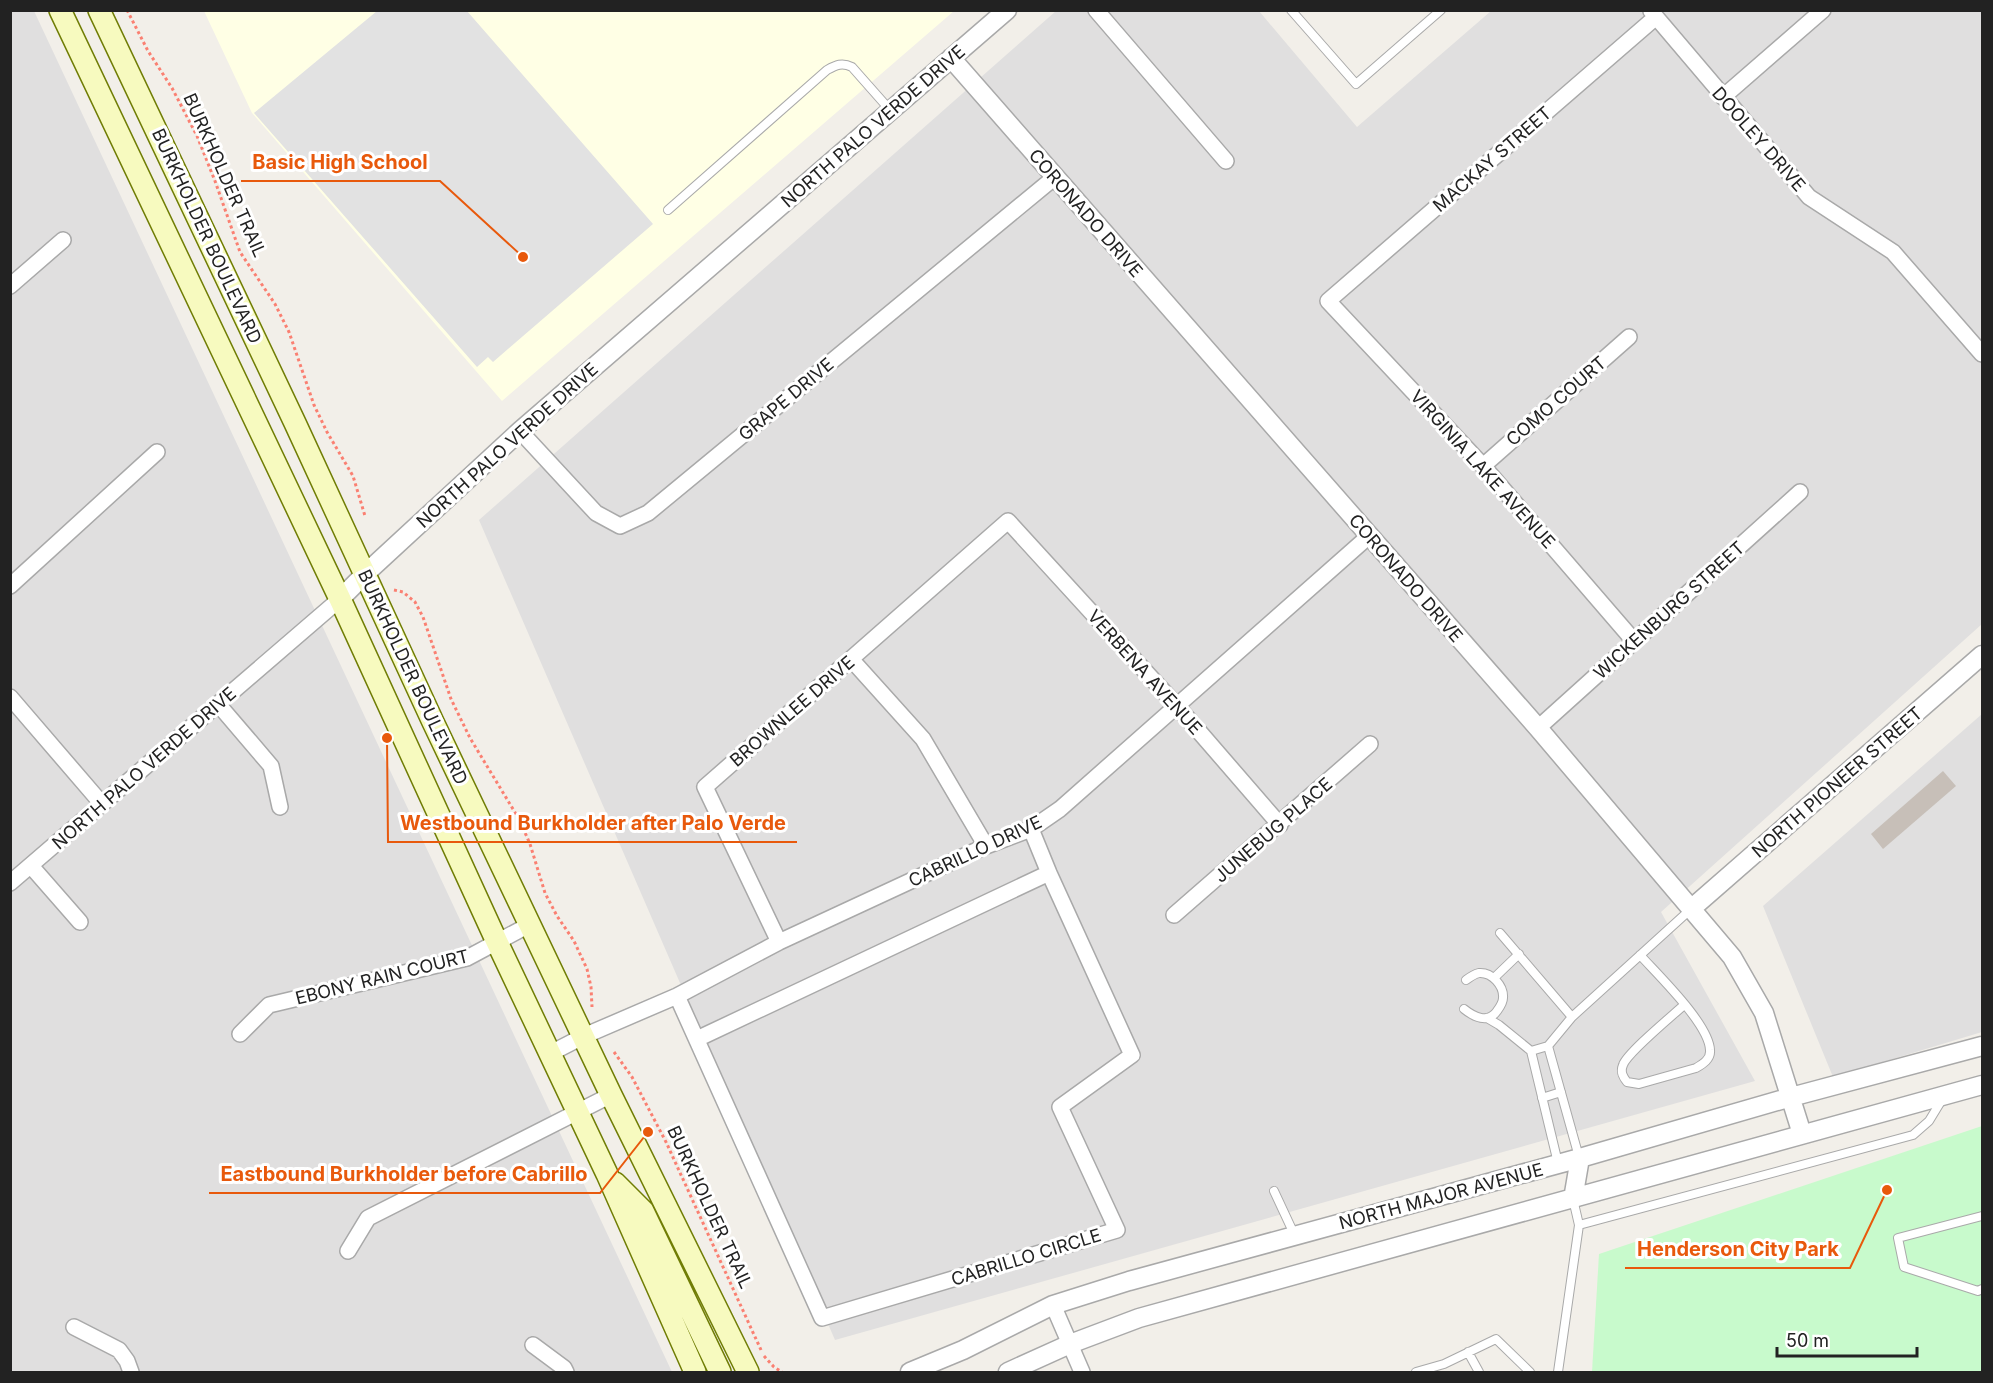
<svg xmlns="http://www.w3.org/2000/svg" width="1993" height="1383" font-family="Inter,sans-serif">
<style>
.residential{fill:#e0dfdf}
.education{fill:#ffffe5}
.park{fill:#c8facc}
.parking{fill:#e2e2e2}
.building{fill:#c7bfb8}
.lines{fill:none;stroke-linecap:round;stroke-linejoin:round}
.service-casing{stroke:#a9a9a9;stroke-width:10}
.minor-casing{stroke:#a9a9a9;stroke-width:18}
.tertiary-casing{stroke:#a9a9a9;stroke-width:21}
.secondary-casing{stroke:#707d05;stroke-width:24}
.path{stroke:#fa8072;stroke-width:3;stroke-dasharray:3 3;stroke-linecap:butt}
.service{stroke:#fff;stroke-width:8}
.minor{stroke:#fff;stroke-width:15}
.tertiary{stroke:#fff;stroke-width:18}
.secondary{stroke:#f7fabf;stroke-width:21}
.labels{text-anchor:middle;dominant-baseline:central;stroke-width:6;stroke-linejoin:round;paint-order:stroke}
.street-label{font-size:18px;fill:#222;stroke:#fff}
.leader{fill:none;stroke:#e8590c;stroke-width:2}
.callout-dot{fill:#e8590c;stroke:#fff;stroke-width:2}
.callout-label{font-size:20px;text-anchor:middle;font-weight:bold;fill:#e8590c;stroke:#fff;stroke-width:6;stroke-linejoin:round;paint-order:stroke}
</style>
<rect width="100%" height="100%" fill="#f2efe9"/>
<path class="residential" d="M10,11h24l638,1361h-661z
M1056,11h203l98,116 134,-116h491v613l-321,288 94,169 -920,259 -356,-820z
M1982,714v318l-149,45 -70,-171z"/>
<path class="education" d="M204,11h750l-452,390 -250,-288z"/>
<path class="park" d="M1982,1126v246h-390l7,-118z"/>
<path class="parking" d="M377,11h90l186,213 -160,138 -5,-5 -11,10 -223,-254z"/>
<path class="building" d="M1943,771l13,15 -73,63 -12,-15z"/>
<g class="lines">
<g class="service-casing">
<path id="service" d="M1291,10l65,74 85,-74
M668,210l159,-140c9,-5 15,-8 25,-3l38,43
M1500,933l72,84
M1640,955c18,20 69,69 70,95 1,9 -7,14 -14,18l-57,16 -12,-2c-4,-5 -7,-10 -4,-17 4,-12 49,-49 61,-60
M1494,978l25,-24
M1464,1009c10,8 24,15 33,2 3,-4 6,-8 6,-13 1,-12 -11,-26 -24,-25 -4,1 -9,4 -13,7
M1487,1018l12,7 32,26 17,-5 24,-29 119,-108
M1548,1046l31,111
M1531,1051l27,112
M1542,1098l19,-6
M1274,1191l21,45
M1982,1216l-84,22 6,29 74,24 4,-2
M1579,1225l334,-90 16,-14 14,-23
M1468,1352l11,20
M1416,1372l28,-8 52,-25 34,33
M1558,1372l21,-147 -6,-26"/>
</g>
<g class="minor-casing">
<path id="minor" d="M1096,10l130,151
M1651,11l158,186 84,55 89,102
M1723,97l100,-87
M10,286l53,-46
M520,431l76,82 24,13 28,-13 407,-336
M1483,466l146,-129
M10,586l147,-134
M1634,641l-151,-175 -155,-165 328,-284
M851,659l72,80 63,107
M10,697l92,107
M218,704l53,62 9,41
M1538,728l262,-236
M31,866l49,56
M10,883l330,-284
M1174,915l196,-171
M779,942l-74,-155 303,-266 169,185 103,119
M677,996l145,322 295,-88 -57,-123 72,-52 -83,-182 -18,-44
M240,1034l29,-29 198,-47 62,-33
M697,1039l352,-166
M549,1054l35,-18 93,-40 102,-54 207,-96 45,-17 29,-20 309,-273
M348,1251l20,-33 243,-123
M1053,1305l29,67
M74,1327l45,23 8,11 4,11
M533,1345l31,23 2,4"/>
</g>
<g class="tertiary-casing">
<path id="tertiary" d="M951,58l587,670 194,229 32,56 38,121
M340,599l25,-25 155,-143 487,-421
M1691,909l291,-254
M1573,1199l7,-41
M910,1372l53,-22 90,-45 76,-24 451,-123 211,-61 191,-51
M1008,1372l62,-28 69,-26 843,-233"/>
</g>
<g class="secondary-casing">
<path id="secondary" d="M60,10l280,589 157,343 110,232 88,198
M99,10l196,413 138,299 178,373 137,277
M615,1183l28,28 77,161"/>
</g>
<path class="path" d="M127,10l21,41 24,37 25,48 18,45 25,71 35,52 14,28 25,73 13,27 26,44 12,40
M394,590l9,2 12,10 8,15 28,82 19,39 49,81 11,25 15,49 12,23 17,25 13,28 4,18 1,20
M614,1052l18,25 34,65 95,208
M764,1356l10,11 8,5"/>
<use href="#service" class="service"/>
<use href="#minor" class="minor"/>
<use href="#tertiary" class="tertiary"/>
<use href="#secondary" class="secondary"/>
</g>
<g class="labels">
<g class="street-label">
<text transform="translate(873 126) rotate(-41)">NORTH PALO VERDE DRIVE</text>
<text transform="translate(1759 139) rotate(49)">DOOLEY DRIVE</text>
<text transform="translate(1492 159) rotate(-41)">MACKAY STREET</text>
<text transform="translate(225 175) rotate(66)">BURKHOLDER TRAIL</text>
<text transform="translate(1086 213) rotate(49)">CORONADO DRIVE</text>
<text transform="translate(207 236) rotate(65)">BURKHOLDER BOULEVARD</text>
<text transform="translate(786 399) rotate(-40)">GRAPE DRIVE</text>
<text transform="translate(1556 401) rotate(-41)">COMO COURT</text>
<text transform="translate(507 445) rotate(-42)">NORTH PALO VERDE DRIVE</text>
<text transform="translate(1483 469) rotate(48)">VIRGINIA LAKE AVENUE</text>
<text transform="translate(1406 578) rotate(49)">CORONADO DRIVE</text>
<text transform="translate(1669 610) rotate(-42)">WICKENBURG STREET</text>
<text transform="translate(1145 672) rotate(48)">VERBENA AVENUE</text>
<text transform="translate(413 677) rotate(65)">BURKHOLDER BOULEVARD</text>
<text transform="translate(792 711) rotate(-41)">BROWNLEE DRIVE</text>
<text transform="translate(144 768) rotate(-41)">NORTH PALO VERDE DRIVE</text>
<text transform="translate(1837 782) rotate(-41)">NORTH PIONEER STREET</text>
<text transform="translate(1273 830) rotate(-41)">JUNEBUG PLACE</text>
<text transform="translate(975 851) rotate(-25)">CABRILLO DRIVE</text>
<text transform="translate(382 977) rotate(-14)">EBONY RAIN COURT</text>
<text transform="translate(1441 1196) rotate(-15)">NORTH MAJOR AVENUE</text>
<text transform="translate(710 1207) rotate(65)">BURKHOLDER TRAIL</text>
<text transform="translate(1026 1257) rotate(-17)">CABRILLO CIRCLE</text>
</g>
</g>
<path class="leader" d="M523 257L440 181H241M387 738L388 842H797M648 1132L600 1193H209M1887 1190L1850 1268H1625"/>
<g class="callout-dot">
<circle cx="523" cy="257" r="6"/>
<circle cx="387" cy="738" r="6"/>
<circle cx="648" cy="1132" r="6"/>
<circle cx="1887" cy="1190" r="6"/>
</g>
<g class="callout-label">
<text x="340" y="169">Basic High School</text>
<text x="593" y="830">Westbound Burkholder after Palo Verde</text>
<text x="404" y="1181">Eastbound Burkholder before Cabrillo</text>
<text x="1738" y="1256">Henderson City Park</text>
</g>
<rect width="1993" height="1383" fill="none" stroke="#222222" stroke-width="24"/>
<path d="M1777 1347v9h140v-9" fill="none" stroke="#222222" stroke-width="3"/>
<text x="1786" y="1347" font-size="18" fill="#222222" stroke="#ffffff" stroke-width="4.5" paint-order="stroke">50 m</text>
</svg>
